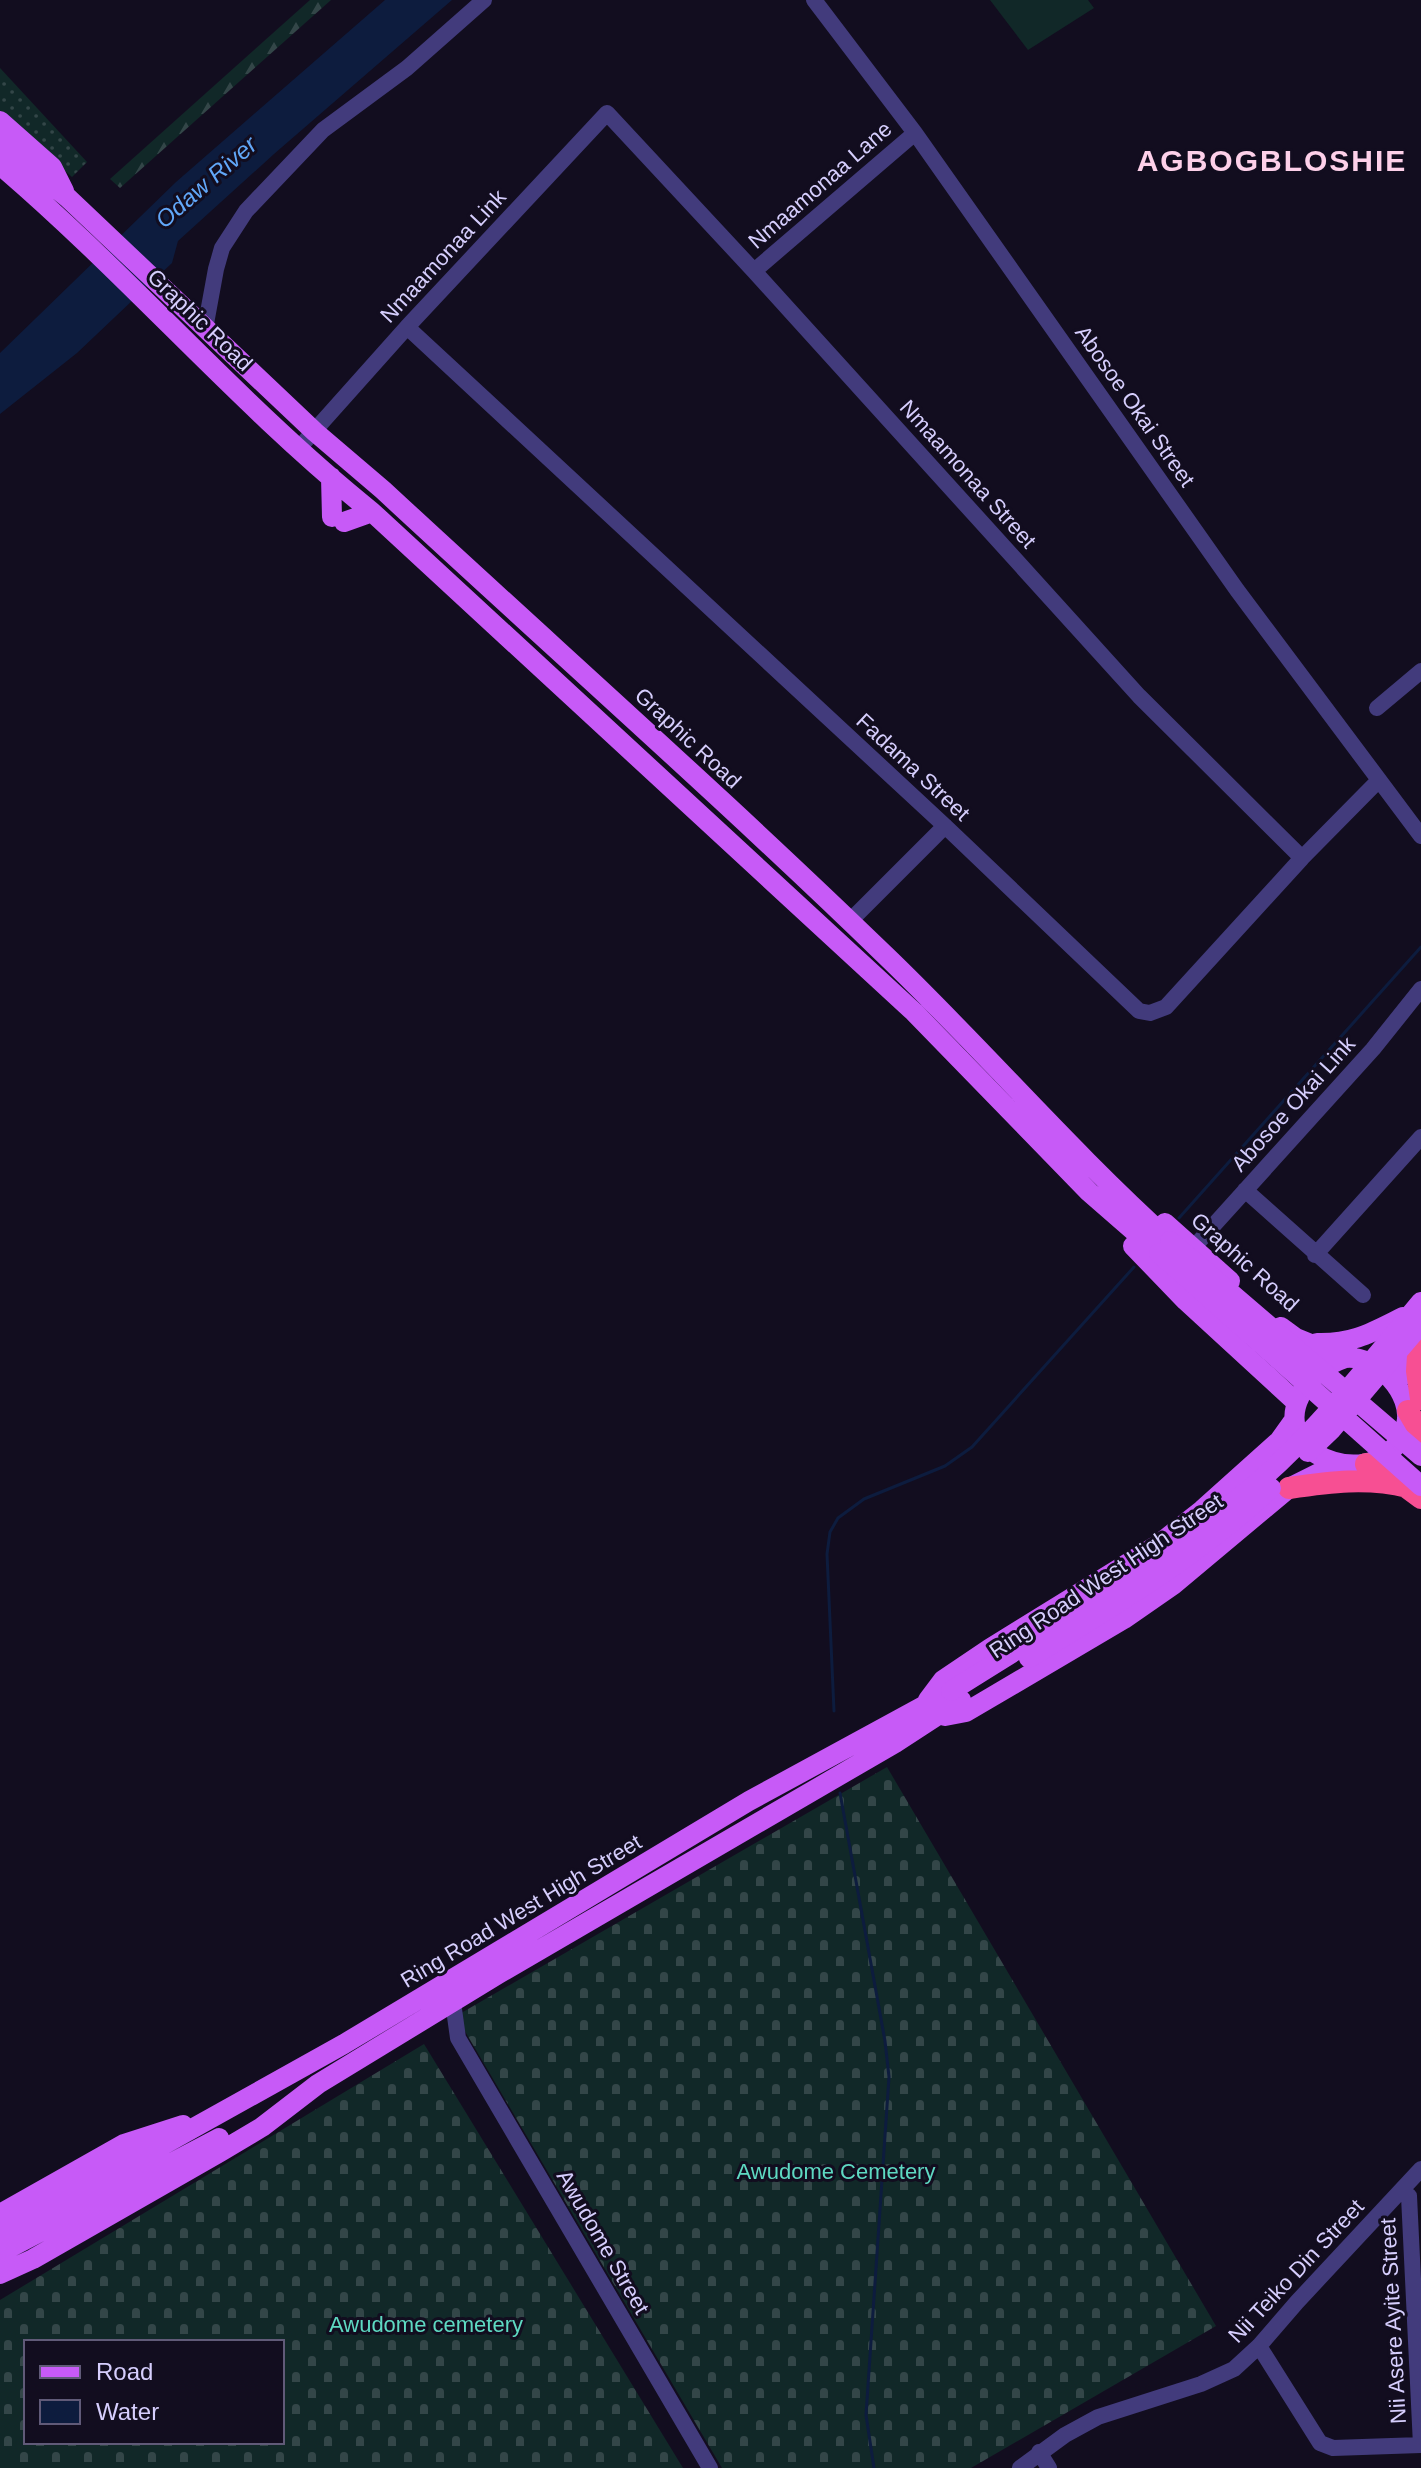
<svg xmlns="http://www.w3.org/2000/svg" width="1421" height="2468" font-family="Helvetica,sans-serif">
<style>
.grass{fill:url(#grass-dots)}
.forest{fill:url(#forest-firs)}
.cemetery{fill:url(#cemetery-stones);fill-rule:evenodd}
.garden{fill:#112828}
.water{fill:#0d1c3e}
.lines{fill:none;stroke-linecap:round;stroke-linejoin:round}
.stream{stroke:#0d1c3e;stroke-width:3}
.minor{stroke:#423b7c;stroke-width:16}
.major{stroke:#c75af7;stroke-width:20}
.highway{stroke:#f74f93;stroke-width:22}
.major-bridge{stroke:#c75af7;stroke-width:20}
.labels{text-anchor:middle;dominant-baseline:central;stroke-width:6;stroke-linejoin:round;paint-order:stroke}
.street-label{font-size:22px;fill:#d6cefd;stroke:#120d1f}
.park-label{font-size:22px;fill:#5ed9c2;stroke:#120d1f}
.water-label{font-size:24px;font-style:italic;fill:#61a7f8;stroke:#120d1f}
.district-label{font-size:30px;font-weight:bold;letter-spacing:2px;fill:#fdd0e9;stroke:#120d1f}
</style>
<defs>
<pattern id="grass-dots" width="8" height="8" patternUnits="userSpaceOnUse" patternTransform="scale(2)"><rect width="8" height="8" fill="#112828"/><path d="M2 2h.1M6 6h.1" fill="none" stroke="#334648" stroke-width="1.8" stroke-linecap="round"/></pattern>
<pattern id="forest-firs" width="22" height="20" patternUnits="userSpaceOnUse" patternTransform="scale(2)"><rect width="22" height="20" fill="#112828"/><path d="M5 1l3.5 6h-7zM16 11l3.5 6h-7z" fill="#334648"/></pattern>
<pattern id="cemetery-stones" width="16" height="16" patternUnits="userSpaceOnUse" patternTransform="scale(2)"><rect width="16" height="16" fill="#112828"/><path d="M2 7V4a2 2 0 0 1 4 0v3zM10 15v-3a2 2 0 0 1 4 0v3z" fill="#334648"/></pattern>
</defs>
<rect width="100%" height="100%" fill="#120d1f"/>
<path class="grass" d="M0,68l87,94 -15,15 -72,-62z"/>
<path class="forest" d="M310,0h21l-211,188 -10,-9z"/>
<path class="cemetery" d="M887,1767l329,559 -245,142h-249l-266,-452z
M424,2044l259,424h-683v-168zM282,2342v100h-256v-100z"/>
<path class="garden" d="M990,0h98l6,8 -66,42z"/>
<path class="water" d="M385,0h67l-178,154 -96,87 -6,22 -95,90 -77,61v-61l176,-171z"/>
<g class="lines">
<path class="stream" d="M1179,1218l242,-271
M834,1711l-7,-157 3,-22 8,-14 26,-19 81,-33 27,-19 162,-180
M840,1793l45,248 4,36 -23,338 8,53"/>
<path class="minor" d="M814,0l101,133 322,457 184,246
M754,271l161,-138
M407,327l538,499 194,185 11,2 16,-6 136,-149 77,-78
M205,329l11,-60 6,-21 24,-37 77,-81 84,-62 77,-68
M299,448l108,-121 200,-214 147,158 385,425 163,162
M1377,708l44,-37
M849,922l96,-96
M1245,1190l118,105
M1194,1247l179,-198 48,-60
M1315,1255l106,-118
M453,2002l5,36 252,430
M1409,2196l12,249
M1259,2346l61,97 13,5 88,-3
M1039,2452l10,16
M1020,2468l45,-33 33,-18 103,-33 33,-15 25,-23 38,-44 124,-133"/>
<path class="major" d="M0,121l52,46 12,24
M0,142l68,56 247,234 68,58c167,155 338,306 501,464 98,94 186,197 286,287
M0,165c129,110 240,241 372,347l542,500 175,180 70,61
M331,477l1,40
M344,522l28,-10
M1165,1223l65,58
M1133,1246l53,55 111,102
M1281,1327l15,11 49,20
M1317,1343c36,1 54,-10 86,-26
M1345,1358c32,-4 69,36 61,67 -20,72 -138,35 -106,-29 9,-20 25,-31 45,-38z
M1396,1385l24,-46
M928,1700l15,-20 46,-31 170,-105 43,-34 77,-69 15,-21
M945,1716l21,-4 158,-93 49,-34 116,-97 50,-25
M0,2214l124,-70 59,-19
M0,2233l32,-15 312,-174 405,-243 202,-110
M0,2253l219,-115
M0,2274l33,-15 187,-107 42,-25 56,-43 182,-111 395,-230 66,-43"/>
<path class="highway" d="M1419,1341l-2,30 4,28
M1408,1411l13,22
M1366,1464l28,14 27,20
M1289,1488c41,-6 78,-11 119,-1"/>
<path class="major-bridge" d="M1170,1241l251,215
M1159,1253l262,233
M1308,1452l23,-22 90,-106
M1029,1658c83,-51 171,-103 242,-170
M951,1691c104,-66 213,-128 307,-209 59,-51 113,-120 163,-180"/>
</g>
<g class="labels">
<g class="street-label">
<text transform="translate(820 185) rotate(-41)">Nmaamonaa Lane</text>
<text transform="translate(443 256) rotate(-47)">Nmaamonaa Link</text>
<text transform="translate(200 320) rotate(44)">Graphic Road</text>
<text transform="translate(1135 406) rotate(55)">Abosoe Okai Street</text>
<text transform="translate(968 474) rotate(48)">Nmaamonaa Street</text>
<text transform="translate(688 738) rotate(43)">Graphic Road</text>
<text transform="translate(913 767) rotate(43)">Fadama Street</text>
<text transform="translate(1293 1104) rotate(-48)">Abosoe Okai Link</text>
<text transform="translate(1245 1262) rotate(42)">Graphic Road</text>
<text transform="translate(1106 1576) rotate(-34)">Ring Road West High Street</text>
<text transform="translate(521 1911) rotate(-31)">Ring Road West High Street</text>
<text transform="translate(603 2242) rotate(60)">Awudome Street</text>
<text transform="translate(1296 2271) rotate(-47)">Nii Teiko Din Street</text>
<text transform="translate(1393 2321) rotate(-93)">Nii Asere Ayite Street</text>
</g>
<g class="park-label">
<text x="836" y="2171">Awudome Cemetery</text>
<text x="426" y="2324">Awudome cemetery</text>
</g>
<g class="water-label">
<text transform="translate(206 182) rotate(-41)">Odaw River</text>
</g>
<g class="district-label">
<text x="1272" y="160">AGBOGBLOSHIE</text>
</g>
</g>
<rect x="24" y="2340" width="260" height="104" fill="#120d1f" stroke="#605a78" stroke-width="2"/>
<rect x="40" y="2366" width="40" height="12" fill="#c75af7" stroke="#605a78" stroke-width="2"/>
<text x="96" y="2380" font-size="24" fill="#d6cefd">Road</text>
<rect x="40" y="2400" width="40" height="24" fill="#0d1c3e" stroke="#605a78" stroke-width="2"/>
<text x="96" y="2420" font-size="24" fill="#d6cefd">Water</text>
</svg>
